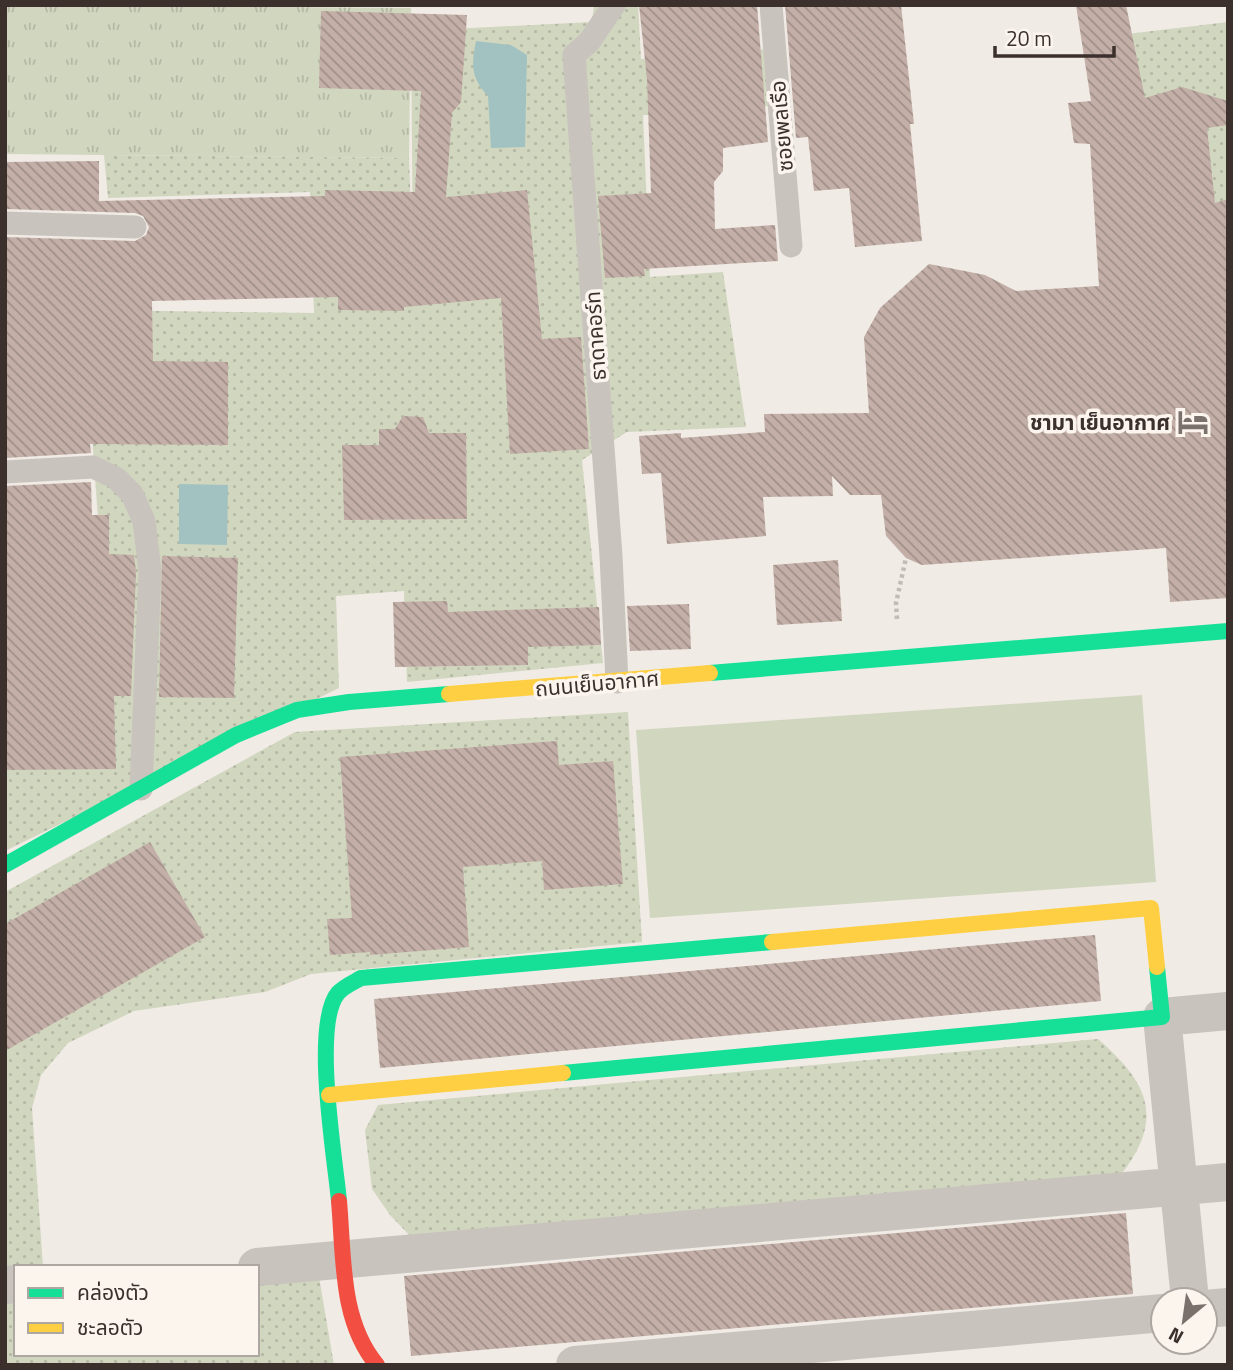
<svg xmlns="http://www.w3.org/2000/svg" width="1233" height="1370" font-family="'Titillium Web','Noto Sans Thai',sans-serif">
<style>
.grass{fill:url(#grass-tufts)}
.park{fill:#d1d6bf}
.garden{fill:url(#garden-dots)}
.water{fill:#a1c2c1}
.building{fill:url(#building-back-hatch)}
.lines{fill:none;stroke-linecap:round;stroke-linejoin:round}
.path{stroke:#c2bbb6;stroke-width:4.5;stroke-dasharray:3.5 3.5;stroke-linecap:butt}
.lane{stroke:#c9c3be;stroke-width:23}
.street{stroke:#c9c3be;stroke-width:38}
.fast{stroke:#16e098;stroke-width:16}
.slow{stroke:#ffcf43;stroke-width:16}
.jam{stroke:#f24e42;stroke-width:16}
.labels{text-anchor:middle;dominant-baseline:central;stroke-width:7;stroke-linejoin:round;paint-order:stroke}
.street-label{font-size:21px;fill:#3b302b;stroke:#fbf5ee}
.poi-label{font-size:21px;font-weight:bold;fill:#3b302b;stroke:#fbf5ee;text-anchor:end}
</style>
<defs>
<pattern id="grass-tufts" width="24" height="20" patternUnits="userSpaceOnUse" patternTransform="scale(1.75)"><rect width="24" height="20" fill="#d1d6bf"/><path d="M3 7l-1-3M5 7V3M7 7l1-3M15 17l-1-3M17 17v-4M19 17l1-3" fill="none" stroke="#b4b8a4"/></pattern>
<pattern id="garden-dots" width="8" height="8" patternUnits="userSpaceOnUse" patternTransform="scale(1.75)"><rect width="8" height="8" fill="#d1d6bf"/><path d="M2 2h.1M6 6h.1" fill="none" stroke="#b4b8a4" stroke-width="1.8" stroke-linecap="round"/></pattern>
<pattern id="building-back-hatch" width="6" height="6" patternUnits="userSpaceOnUse" patternTransform="scale(1.75)"><rect width="6" height="6" fill="#c3afa7"/><path d="M-1 5l2 2M0 0l6 6M5-1l2 2" fill="none" stroke="#a08f88"/></pattern>
</defs>
<rect width="100%" height="100%" fill="#f0ebe5"/>
<path class="grass" d="M5,5l406,3 -2,150 -404,-4z"/>
<path class="park" d="M1142,695l14,187 -506,36 -14,-188z"/>
<path class="garden" d="M594,5h44l3,54 127,-10 2,57 -127,9 7,162 73,-5 23,155 -119,5 -45,28 21,203 -196,19 -3,-91 -68,5 3,92 -334,163v-89l94,-230 -16,-222 231,3 -4,-121 -202,6 -4,-43 305,3 4,104 -2,-231 181,-9z
M1228,22v214l-126,-199z
M628,712l14,230 -331,32 -46,18 -131,19 -66,32 -27,32 -9,33 11,159h-27l-11,6v-381l290,-160z
M1098,1039c52,45 67,81 21,138l-704,64 -25,-26 -18,-26 -7,-59 13,-25z
M319,1277l15,88h-329v-63l11,-1v53h241v-72z"/>
<path class="water" d="M476,41l35,4 16,10 -2,92 -34,1 -3,-52c-17,-18 -17,-31 -12,-55z
M179,484l49,1 -1,60 -48,-1z"/>
<path class="building" d="M639,5h118l11,137 -45,6v23l-9,11 1,47 60,-4 3,36 -134,8 1,7 -40,2 -7,-82 53,-3 -4,-114z
M785,5h116l13,119h-4l12,117 -67,6 -6,-59 -35,3 -6,-54 -12,1z
M1076,5h50l19,93 37,-11 46,14v24l-21,3 8,75 13,-4v399l-58,4 -4,-54 -244,17 -16,-7 -20,-22 -5,-41h-31l-18,-19 1,20 -70,1 3,39 -99,8 -6,-71 -19,1 -3,-38 42,-3v5l84,-6 -1,-18 105,-1 -5,-76 16,-29 49,-44 56,11 31,16 83,-5 -9,-142 -16,-1 -6,-40 23,-2z
M321,11l146,4 -6,87 -9,11 -6,84 81,-7 15,149 39,-2 8,112 -79,5 -9,-156 -97,9v4l-66,-1v-13l-186,4 1,60 75,1v83l-138,-1 1,9 -86,5v-221l130,4 11,-6 3,-8 -6,-11 -8,-3 -130,-4v-47l94,-1v40l226,-5v-6l90,2 6,-101 -102,-3z
M403,416l20,1 6,16h37l1,86 -123,1 -2,-75h37v-16h16z
M91,482l1,33h17v39l25,1 2,17 -5,124h-17l2,73 -111,1v-284z
M162,556l76,2 -4,140 -75,-1z
M838,560l4,61 -65,4 -4,-60z
M447,601l1,11 151,-5 2,38 -73,2v18l-133,2 -2,-65z
M689,604l2,45 -61,2 -3,-45z
M557,741l2,24 54,-4 10,123 -79,6 -2,-29 -79,6 6,80 -99,8v-3l-40,3 -3,-36 25,-1 -12,-161z
M150,842l55,95 -200,114v-127z
M1095,935l6,66 -721,67 -6,-69z
M1126,1213l7,81 -722,62 -7,-80z"/>
<g class="lines">
<path class="path" d="M897,619l-1,-16 10,-45"/>
<path class="lane" d="M614,5l-25,37 -15,13 37,501 6,126
M771,5l20,241
M5,223l130,4
M5,472l88,-5 23,11 16,16 12,27 6,50 -9,218"/>
<path class="street" d="M257,1267l971,-85
M5,1285l11,-1
M1190,1300l-28,-283 66,-6
M1205,1309l23,-2
M575,1365l588,-52"/>
<path class="fast" d="M710,673l518,-42
M5,865l231,-130 61,-25 52,-8 100,-8
M563,1073l599,-56 -5,-50
M339,1201c-4,-43 -27,-177 -1,-208 5,-6 16,-11 23,-15l411,-36"/>
<path class="slow" d="M449,694l261,-21
M772,942l379,-34 6,59
M329,1095l234,-22"/>
<path class="jam" d="M339,1201c5,56 1,120 38,164"/>
</g>
<defs>
<g id="hotel-bare" transform="scale(2.415)"><path d="M-6-4.5h1.5V1H6V5H4.5V3h-9V5H-6ZM-4 0a1.8 1.8 0 1 1 3.6 0ZM.5 0V-2.5h3Q6-2.5 6 0Z" fill="#7a716c" stroke="#fbf5ee" stroke-width="2.5" paint-order="stroke"/></g>
</defs>
<g fill-rule="evenodd">
<use href="#hotel-bare" x="1193" y="422"/>
</g>
<g class="labels">
<g class="street-label">
<text transform="translate(781 126) rotate(-95)">ซอยพลเรือ</text>
<text transform="translate(595 336) rotate(-94)">ธาดาคอร์ท</text>
<text transform="translate(597 683) rotate(-5)">ถนนเย็นอากาศ</text>
</g>
<g class="poi-label">
<text x="1170" y="422">ชามา เย็นอากาศ</text>
</g>
</g>
<rect width="1233" height="1370" fill="none" stroke="#3b302b" stroke-width="14"/>
<rect x="14" y="1265" width="245" height="91" fill="#fbf5ee" stroke="#aea6a0" stroke-width="2"/>
<rect x="28" y="1288" width="35" height="10" fill="#16e098" stroke="#aea6a0" stroke-width="2"/>
<text x="77" y="1300" font-size="21" fill="#3b302b">คล่องตัว</text>
<rect x="28" y="1323" width="35" height="10" fill="#ffcf43" stroke="#aea6a0" stroke-width="2"/>
<text x="77" y="1335" font-size="21" fill="#3b302b">ชะลอตัว</text>
<g transform="translate(1184 1321) rotate(209)"><circle r="33" fill="#fbf5ee" stroke="#aea6a0" stroke-width="2"/>
<path d="M0-5L12 26L0 18L-12 26Z" fill="#7a716c"/>
<text y="-10" font-size="19" font-weight="bold" text-anchor="middle" fill="#3b302b">N</text>
</g>
<path d="M995 46v10h119v-10" fill="none" stroke="#3b302b" stroke-width="3.5"/>
<text x="1006" y="46" font-size="21" fill="#3b302b" stroke="#fbf5ee" stroke-width="5" paint-order="stroke">20 m</text>
</svg>
